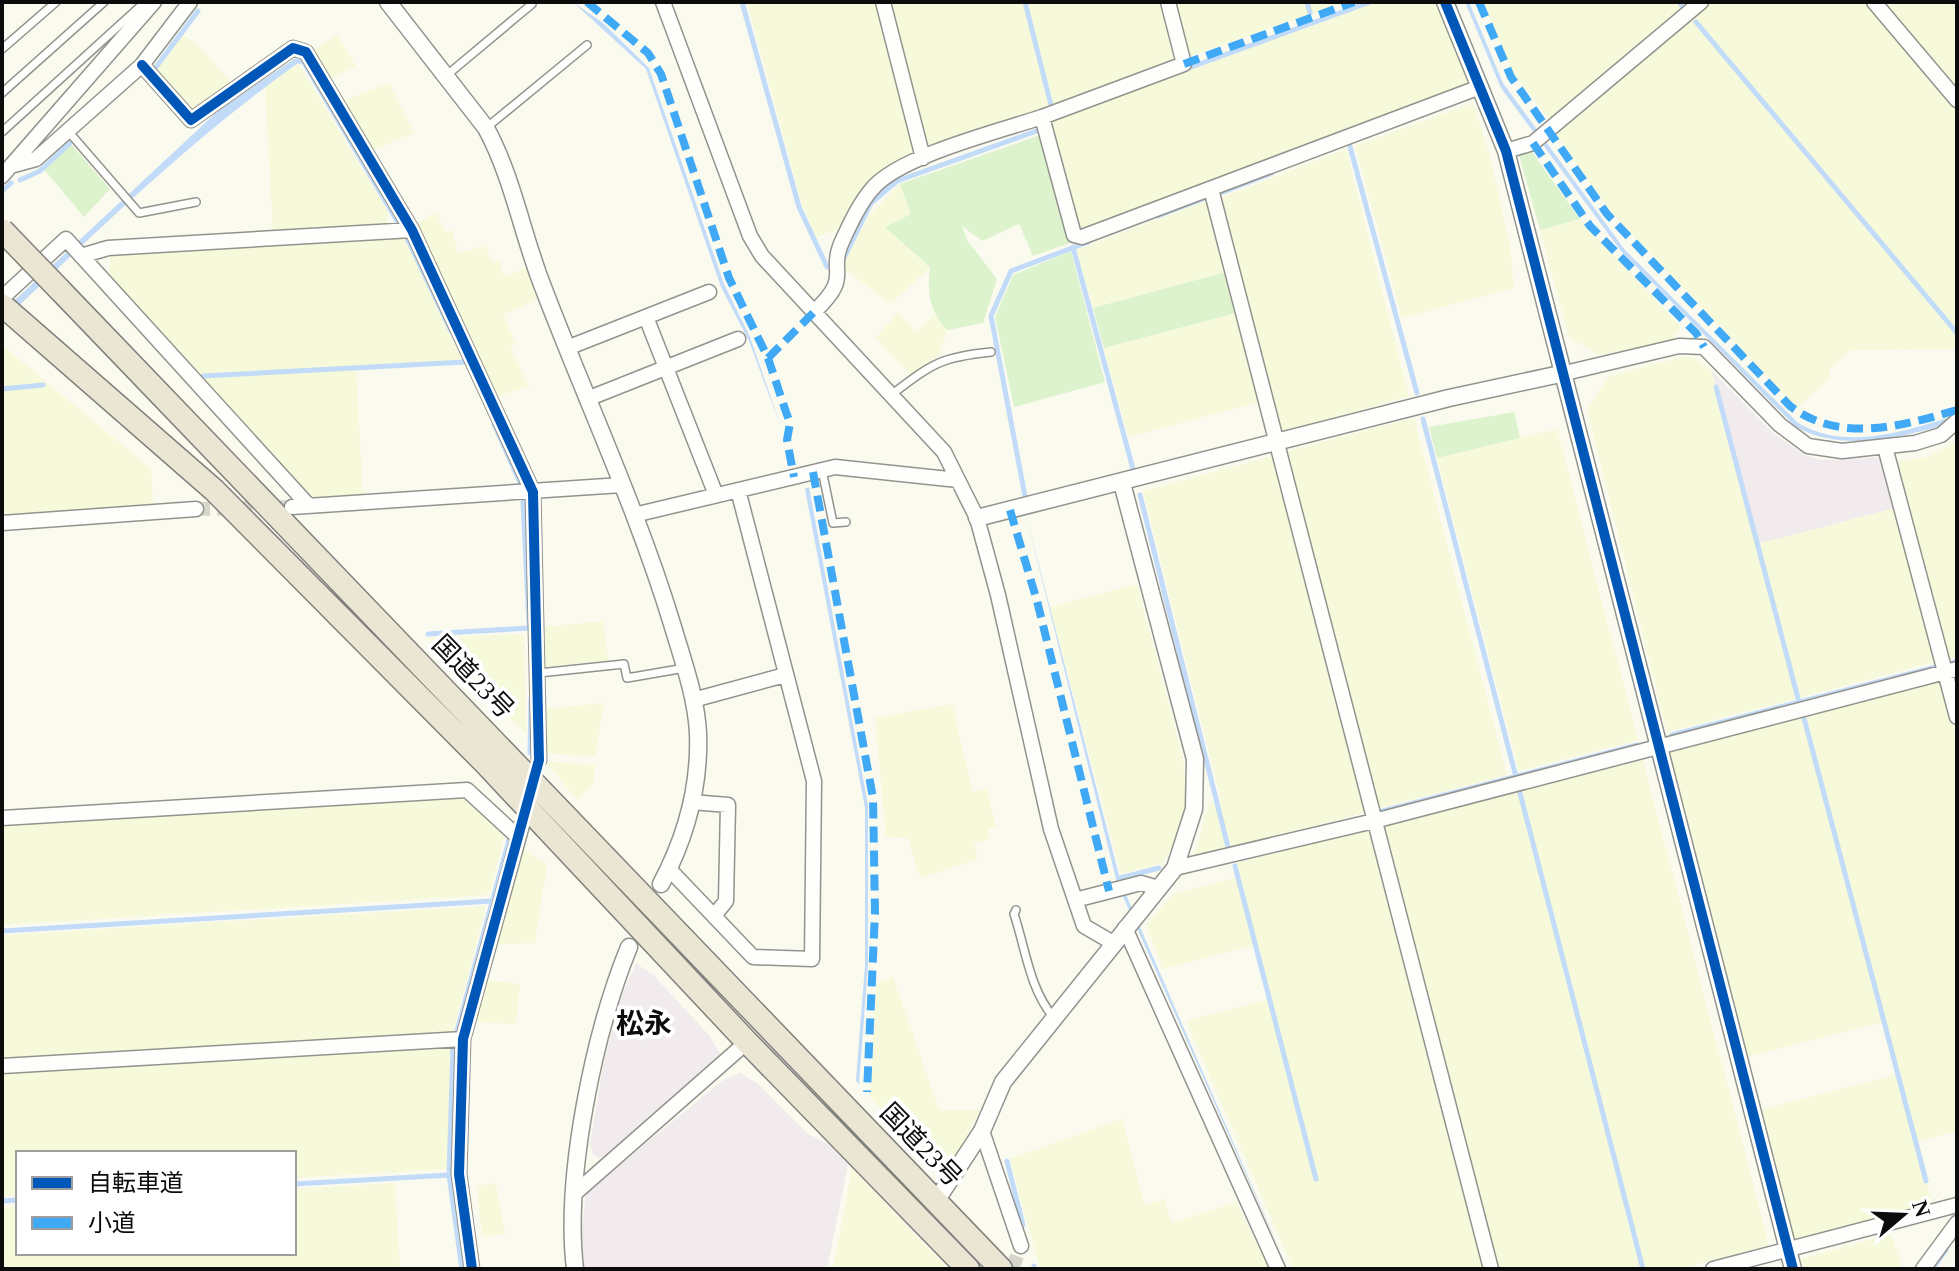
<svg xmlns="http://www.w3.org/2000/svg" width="1959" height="1271" font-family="'Times New Roman','Noto Sans JP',serif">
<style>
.industrial{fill:#f2ebed}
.farmland{fill:#f6f9da}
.green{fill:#ddf3cd}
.water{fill:#c2dbf8}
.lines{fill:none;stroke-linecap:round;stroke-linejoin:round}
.stream{stroke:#c2dbf8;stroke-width:5}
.minor-tunnel{stroke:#d6d6cd;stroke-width:14;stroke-dasharray:14 7;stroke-linecap:butt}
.service-casing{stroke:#93938e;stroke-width:10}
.minor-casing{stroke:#93938e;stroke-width:17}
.tertiary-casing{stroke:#93938e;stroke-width:19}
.trunk-casing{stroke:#80807c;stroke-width:25}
.service{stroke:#fefefd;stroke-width:7}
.minor{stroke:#fefefd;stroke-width:14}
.tertiary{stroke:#fefefd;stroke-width:16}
.trunk{stroke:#ebe6d4;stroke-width:22}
.trunk-bridge-casing{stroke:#80807c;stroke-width:25;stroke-linecap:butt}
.trunk-bridge{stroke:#ebe6d4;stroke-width:22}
.quiet{stroke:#3fa9f5;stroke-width:8;stroke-dasharray:16 8;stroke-linecap:butt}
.cycleway-casing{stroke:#fff;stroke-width:15}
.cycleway{stroke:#0057b8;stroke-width:10}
.labels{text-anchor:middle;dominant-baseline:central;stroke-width:8;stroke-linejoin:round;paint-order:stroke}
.street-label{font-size:26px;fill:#0c0c0c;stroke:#fff}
.neighbourhood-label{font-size:28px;font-weight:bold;fill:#0c0c0c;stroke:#fff}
</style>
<rect width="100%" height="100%" fill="#fafaef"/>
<path class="industrial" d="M1711,370l63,64 31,21 16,5 61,-3 14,51 -138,36z
M636,963l19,14 54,58 11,18 -8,13 -103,88 -10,4 -6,-3 -3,-11 13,-78 16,-64z
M740,1073l18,11 49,49 24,13 17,19 -21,104h-245l-3,-15 7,-61 137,-113z"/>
<path class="farmland" d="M747,2h132l38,148 -3,8 -14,5 -58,65 -26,9 -14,-32z
M888,2h273l15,60 -235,86 -16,-5z
M1173,2h173l-158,55z
M1370,2h65l36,86 -386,145 -6,-3 -29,-105 4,-7z
M1483,2h210l-141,117 -4,-1 -34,-44z
M1710,2h158l89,106v217l-4,3 4,21 -106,1 -22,19v10l-32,29 -187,-197 -33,-46 -21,-32z
M1880,2h77v91z
M180,32l20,15 32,37 -36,27 -8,-1 -34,-39z
M337,35l19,31 -26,13 -17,-29z
M298,63l90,149 -2,12 -113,7 -8,-144z
M389,83l25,50 -42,17 -29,-49z
M1473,103l16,50 21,92 4,43 -112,30 -47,-172z
M1346,149l63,247 -127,36 -5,-3 -59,-230z
M900,184l11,30 -25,13 44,40 -39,37 -49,-37 27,-51z
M1207,201l19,71 -133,36 -17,-58z
M436,213l9,19 7,-2 6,23 27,-7 7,16 7,-1 5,16 23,-9 11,31 -35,16 13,29 -6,3 19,39 -33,11 -81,-173z
M1580,219l101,108 -9,13 -73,15 -30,-18 -29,-107z
M403,236l59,125 -106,7 7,129 -52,3 -201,-222v-24z
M898,313l19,19 17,-17 13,14 -8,26 -27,20 -37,-37z
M1236,313l24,89 -132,35 -24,-89z
M2,345l149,124 2,35 -151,11z
M1682,357h10l19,13 47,174 138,-36 39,154 -268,70 -80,-322 22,-34z
M1414,418l93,357 -132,34 -92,-357z
M1557,429l81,311 -119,31 -82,-313z
M1957,441v216l-8,2 -52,-198 31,-4z
M1273,456l94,356 -173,44 15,-52 12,-4 -78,-309z
M1137,584l46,175 4,42 -13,42 -11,20 -42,11 -71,-267z
M603,621l5,39 -63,7 -1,-40z
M524,634l2,100 -98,-96z
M1941,681l16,61v389l-41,11 16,62 -135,35 -4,-2 -33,-127 138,-36 -14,-52 -137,35 -79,-305z
M604,703l-9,54 -51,-4 1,-44z
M952,704l21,88 14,-3 9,37 -8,3 2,9 -16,6 4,15 -58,19 -12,-40 -22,-1 -11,-119z
M1643,760l126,485 -91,24h-183l-114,-440 3,-5z
M544,761l51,4 -1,17 -16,18z
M464,796l41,37 -16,62 -487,30v-103z
M1367,829l4,3 114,437h-192l-107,-248 83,-22 -14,-54 -92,24 -17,-43 27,-32 64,-17 -3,-13z
M520,848l27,16 -12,79 -40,1z
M486,906l-33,127 -451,26v-124z
M893,977l46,133h41l-25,49 -11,6 -16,-8 -58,-60 6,-113z
M485,980l35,4 -4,40 -42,-2z
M451,1045l-4,124 -153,9v-25h-276v42l-16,1v-126z
M1122,1119l23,86 19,-6 8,24 64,-21 33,67h-229l-30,-110z
M852,1169l96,100h-115z
M395,1183l5,86h-397l-1,-61 16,-1v46h276v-64z
M496,1183l9,51 -23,2 -5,-50z
M1891,1234l12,35h-99l-3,-10z"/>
<path class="green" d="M1043,134l30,108 -40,14 -14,-32 -37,17 -20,-15 5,14 30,39 -14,44 -36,7c-18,-20 -20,-37 -17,-63l-45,-40 26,-13 -11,-30z
M70,143l40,46 -26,28 -41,-49z
M1530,149l50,70 -40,11 -21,-75z
M1071,251l34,131 -91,25 -19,-90 18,-42z
M1226,272l10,41 -132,35 -11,-40z
M1514,412l6,26 -83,20 -8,-31z"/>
<path class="water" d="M573,2l30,21 46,45 75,216 26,53 31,90 -32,-86 -28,-54 -75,-218z
M1465,2h4l34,81 122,167 173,173c49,29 110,7 159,-8v7c-53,14 -111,32 -161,5l-175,-176 -120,-163z
M294,59h8l2,5 -6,-1c-110,79 -199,166 -296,259v-10l216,-201z
M809,487l59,318v159l-9,121 -3,-5 9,-114v-158l-60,-319z
M1027,519l94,364 167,386 -171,-386z"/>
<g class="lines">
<path class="stream" d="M742,2l57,205 28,60 4,-1
M1025,2l27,107
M1307,2l3,11
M1679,2l3,4
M1696,22l261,311
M297,61h6l104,177 44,93
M156,67l42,-56
M1183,70l187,-68
M1349,143l68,250
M20,180l20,-9 30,-28
M2,191l9,-8
M1218,194l54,-21
M1158,216l47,-18
M1073,247l60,222
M843,260l28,-57 26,-22 145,-52
M203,376l262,-14
M1716,387l83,315
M2,389l41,-4
M1423,419l93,358
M494,424l27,61
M1140,495l89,356
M1025,496l-34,-180 20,-45 77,-29
M523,502l6,122
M428,634l101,-6
M1951,663l6,-2
M1804,718l122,463
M1672,735l264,-68
M530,753l1,-55
M1520,793l123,476
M1379,812l258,-67
M1235,866l81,313
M1120,878l39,-10
M2,931l490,-30
M457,1031l52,-191
M453,1047l-4,128 13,94
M1007,1161l16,64
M294,1184l155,-9
M2,1201l16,-1
M1954,1239l3,-3
M1034,1266l1,3
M1932,1269l14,-19"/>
<path class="minor-tunnel" d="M196,509l96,-2
M1012,1269l9,-23"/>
<g class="service-casing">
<path id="service" d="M2,49l54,-47
M447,75l85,-71
M2,93l102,-91
M486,128l101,-83
M68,131l71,82 57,-11
M2,132l143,-130
M891,395c41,-31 49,-38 100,-43
M822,470l11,53 13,-1
M539,673l85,-9 3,14 58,-10
M1016,910l-2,4c12,36 15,74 40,104"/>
</g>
<g class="minor-casing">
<path id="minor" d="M663,2l87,234 12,20 182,196 33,66 21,77 53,234 33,97 31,18
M883,2l40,156
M1168,2l16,62 -142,53 32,118 8,2 398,-150
M1874,2l83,98
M142,65l49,55 102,-72 13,4 106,178 121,262 6,268
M1506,151l27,-8 168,-141
M14,165l22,-6 106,-94 48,-63
M2,176l152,-174
M1211,189l280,1080
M81,256l27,-8 304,-18
M2,298l64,-59 243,267
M814,312c41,-39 11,-37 30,-75 8,-17 16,-34 28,-48 27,-33 128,-58 170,-72
M646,317l70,178
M567,348l142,-56
M1565,373l114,-27 25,1 76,78 28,21 34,5 73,-8 26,-8 16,-14
M587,399l151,-60
M1885,447l72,270
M292,507l330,-22
M634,515l201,-48 123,13
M2,523l194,-14
M693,700l92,-25
M691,802l37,3 -2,96 -12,15
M2,818l465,-28 51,47
M1175,868l199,-47 583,-152
M669,869l84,88 59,2 2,-178 -76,-291
M1075,900l66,-17 17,5
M1125,928l153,341
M2,1066l461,-27
M982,1131l39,115
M574,1194l173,-152
M472,1269l-13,-95 4,-135 59,-214
M1713,1269l244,-64
M1923,1269l34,-46"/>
</g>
<g class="tertiary-casing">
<path id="tertiary" d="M388,2l98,126c27,50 36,106 57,159 43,113 95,224 130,340 10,34 23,69 25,106 2,53 -12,104 -37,151
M1445,2l61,149 287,1118
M977,518l472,-120 116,-25
M936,1201l46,-70 21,-49 172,-214 19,-59 1,-50 -73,-276
M575,1269c-11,-92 19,-236 54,-322"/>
</g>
<g class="trunk-casing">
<path id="trunk" d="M60,290l941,979
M2,305l212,185 271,273 262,279 221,227"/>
</g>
<use href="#service" class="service"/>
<use href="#minor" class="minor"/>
<use href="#tertiary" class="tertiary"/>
<use href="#trunk" class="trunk"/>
<g class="trunk-bridge-casing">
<path id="trunk-bridge" d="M2,230l58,60"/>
</g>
<use href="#trunk-bridge" class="trunk-bridge"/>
<path class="quiet" d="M587,2l61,51 13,21 68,204 39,80 18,54 4,11 -3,17 7,37
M1479,2l32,75 96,137 183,192c50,38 112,20 167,4
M1184,64l170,-62
M1533,143l57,83 106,107 8,14
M768,358l46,-46
M813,472l60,326 2,114 -8,180
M1010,510l27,91 72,290"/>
<g class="cycleway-casing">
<path id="cycleway" d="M1445,2l61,149 287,1118
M142,65l49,55 102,-72 13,4 106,178 121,262 6,268 -76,279 -4,135 13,95"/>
</g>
<use href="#cycleway" class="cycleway"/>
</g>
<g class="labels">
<g class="street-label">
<text transform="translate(473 677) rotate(46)">国道23号</text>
<text transform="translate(921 1145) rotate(46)">国道23号</text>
</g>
<g class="neighbourhood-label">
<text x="644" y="1023">松永</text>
</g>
</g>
<rect width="1959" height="1271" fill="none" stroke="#0c0c0c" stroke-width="8"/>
<rect x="16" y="1151" width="280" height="104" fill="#ffffff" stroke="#9e9e9e" stroke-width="2"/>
<rect x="32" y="1177" width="40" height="12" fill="#0057b8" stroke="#9e9e9e" stroke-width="2"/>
<text x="88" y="1191" font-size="24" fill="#0c0c0c">自転車道</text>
<rect x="32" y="1217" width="40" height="12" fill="#3fa9f5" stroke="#9e9e9e" stroke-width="2"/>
<text x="88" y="1231" font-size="24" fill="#0c0c0c">小道</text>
<g transform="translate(1903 1215) rotate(71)" stroke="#ffffff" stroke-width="6" paint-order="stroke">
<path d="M0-6L14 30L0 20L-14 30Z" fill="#0c0c0c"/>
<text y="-12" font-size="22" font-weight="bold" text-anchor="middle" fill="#0c0c0c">N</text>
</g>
</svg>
